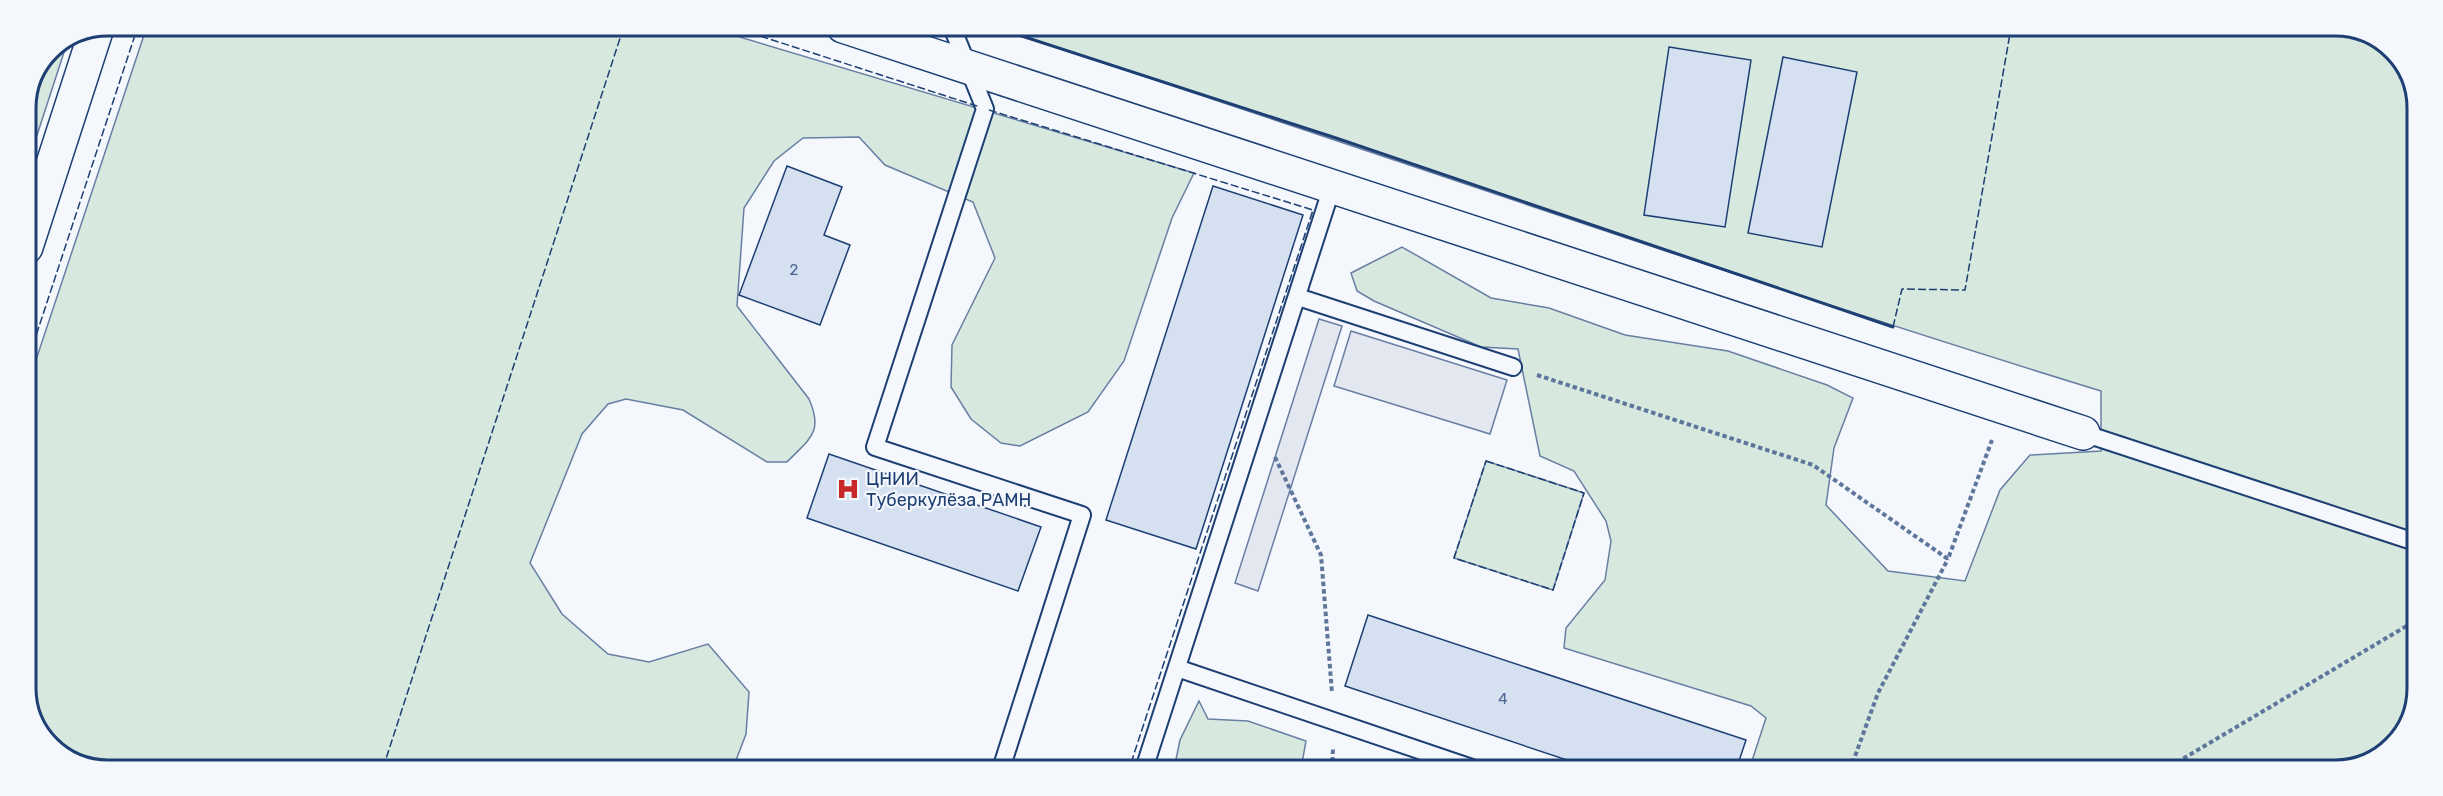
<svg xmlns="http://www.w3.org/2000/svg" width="2443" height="796" font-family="Rubik,sans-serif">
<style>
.green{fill:#d7e8df;stroke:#687fa3;stroke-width:1.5}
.parking{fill:#e3e8f0;stroke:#687fa3;stroke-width:1.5}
.building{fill:#d5e0f0;stroke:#1d3f73;stroke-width:1.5}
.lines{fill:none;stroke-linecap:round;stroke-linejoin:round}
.service-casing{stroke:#1d3f73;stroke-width:20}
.minor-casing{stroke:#1d3f73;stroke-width:36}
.path{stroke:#5e769c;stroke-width:4;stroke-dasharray:4.5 3;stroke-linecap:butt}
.service{stroke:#f4f7fb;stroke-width:16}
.minor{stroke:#f4f7fb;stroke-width:33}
.fence{stroke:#1d3f73;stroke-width:1.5;stroke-dasharray:8 3;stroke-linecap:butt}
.wall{stroke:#1d3f73;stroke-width:3}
.labels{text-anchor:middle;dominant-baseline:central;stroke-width:4.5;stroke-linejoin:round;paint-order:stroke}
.number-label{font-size:15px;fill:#4b6792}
.poi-label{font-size:18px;fill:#1d3f73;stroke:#f4f7fb;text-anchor:start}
.rim{fill:none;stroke:#1d3f73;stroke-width:3}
</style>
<rect width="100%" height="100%" fill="#f4f7fb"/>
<path class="green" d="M147,26h556l491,147 -22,45 -48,143 -36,51 -68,34 -19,-3 -30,-24 -20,-32 1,-42 43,-87 -22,-56 -88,-37 -26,-28 -56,1 -29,23 -30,47 -7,98 72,93c15,34 0,40 -22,63h-20l-84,-52 -57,-11 -18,5 -26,30 -52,129 32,51 46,40 41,8 59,-18 41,48 -3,42 -13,34h-646l-41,-26 -20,-49v-303z
M994,27l1362,1 44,30 17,45 -2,606 -30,45 -50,16h-586l17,-52 -15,-12 -187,-58 2,-20 39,-48 6,-39 -5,-20 -32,-50 -34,-15 -22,-107 -37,-2 -107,-46 -17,-10 -6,-18 51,-26 89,51 58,10 76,27 103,16 99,34 26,13 -19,50 -8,57 62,66 77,10 35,-91 30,-35 71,-4v-60c-371,-114 -738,-244 -1107,-364z
M67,43l-41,126v-61l24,-58z
M1486,461l98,32 -31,97 -99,-32z
M1199,701l9,18 40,2 58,20 -5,28h-127l6,-29z"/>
<path class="parking" d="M1319,319l23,7 -84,265 -23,-8z
M1351,331l156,49 -17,54 -156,-48z"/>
<path class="building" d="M1669,47l82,13 -26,167 -81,-12z
M1783,57l74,15 -35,175 -74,-14z
M787,166l55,21 -18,48 26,10 -30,80 -81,-30z
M1213,186l90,29 -107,334 -90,-29z
M829,454l212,73 -23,64 -211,-73z
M1368,615l378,125 -10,30h-139l-252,-84z"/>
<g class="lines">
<g class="service-casing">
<path id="service" d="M952,27l33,82 -110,338 207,68 -81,254
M1298,297l215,70
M2083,433l332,109
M1177,668l298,101
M1144,769l188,-582"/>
</g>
<g class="minor-casing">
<path id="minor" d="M843,26l1240,407
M26,247l70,-216"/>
</g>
<path class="path" d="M1537,375l276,90 135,94 44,-119
M1275,457l46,98 11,138
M1332,769l1,-20
M1850,770l28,-77 70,-134
M2164,770l251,-149"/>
<use href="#service" class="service"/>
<use href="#minor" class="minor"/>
<path class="fence" d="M729,26l251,81
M989,110l324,100 -184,559
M1893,327l9,-38 63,1 46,-262
M26,366l112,-340
M1486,461l98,32 -31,97 -99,-32z
M383,768l241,-742"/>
<path class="wall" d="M994,27l342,111 557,189"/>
</g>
<defs>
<g id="hospital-bare" transform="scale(1.8)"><path d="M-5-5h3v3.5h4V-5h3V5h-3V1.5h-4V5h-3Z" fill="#c62828" stroke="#f4f7fb" stroke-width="2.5" paint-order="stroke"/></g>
</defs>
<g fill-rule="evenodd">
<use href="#hospital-bare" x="848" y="489"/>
</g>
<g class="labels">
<g class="number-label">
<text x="794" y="270">2</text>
<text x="1503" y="699">4</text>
</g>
<g class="poi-label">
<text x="866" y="479">ЦНИИ<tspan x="866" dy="21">Туберкулёза РАМН</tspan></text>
</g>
</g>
<path d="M0 0H2443V796H0ZM108 36H2335A72 72 0 0 1 2407 108V688A72 72 0 0 1 2335 760H108A72 72 0 0 1 36 688V108A72 72 0 0 1 108 36Z" fill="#f4f7fb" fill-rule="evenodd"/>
<path class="rim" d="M108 36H2335A72 72 0 0 1 2407 108V688A72 72 0 0 1 2335 760H108A72 72 0 0 1 36 688V108A72 72 0 0 1 108 36Z"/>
</svg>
